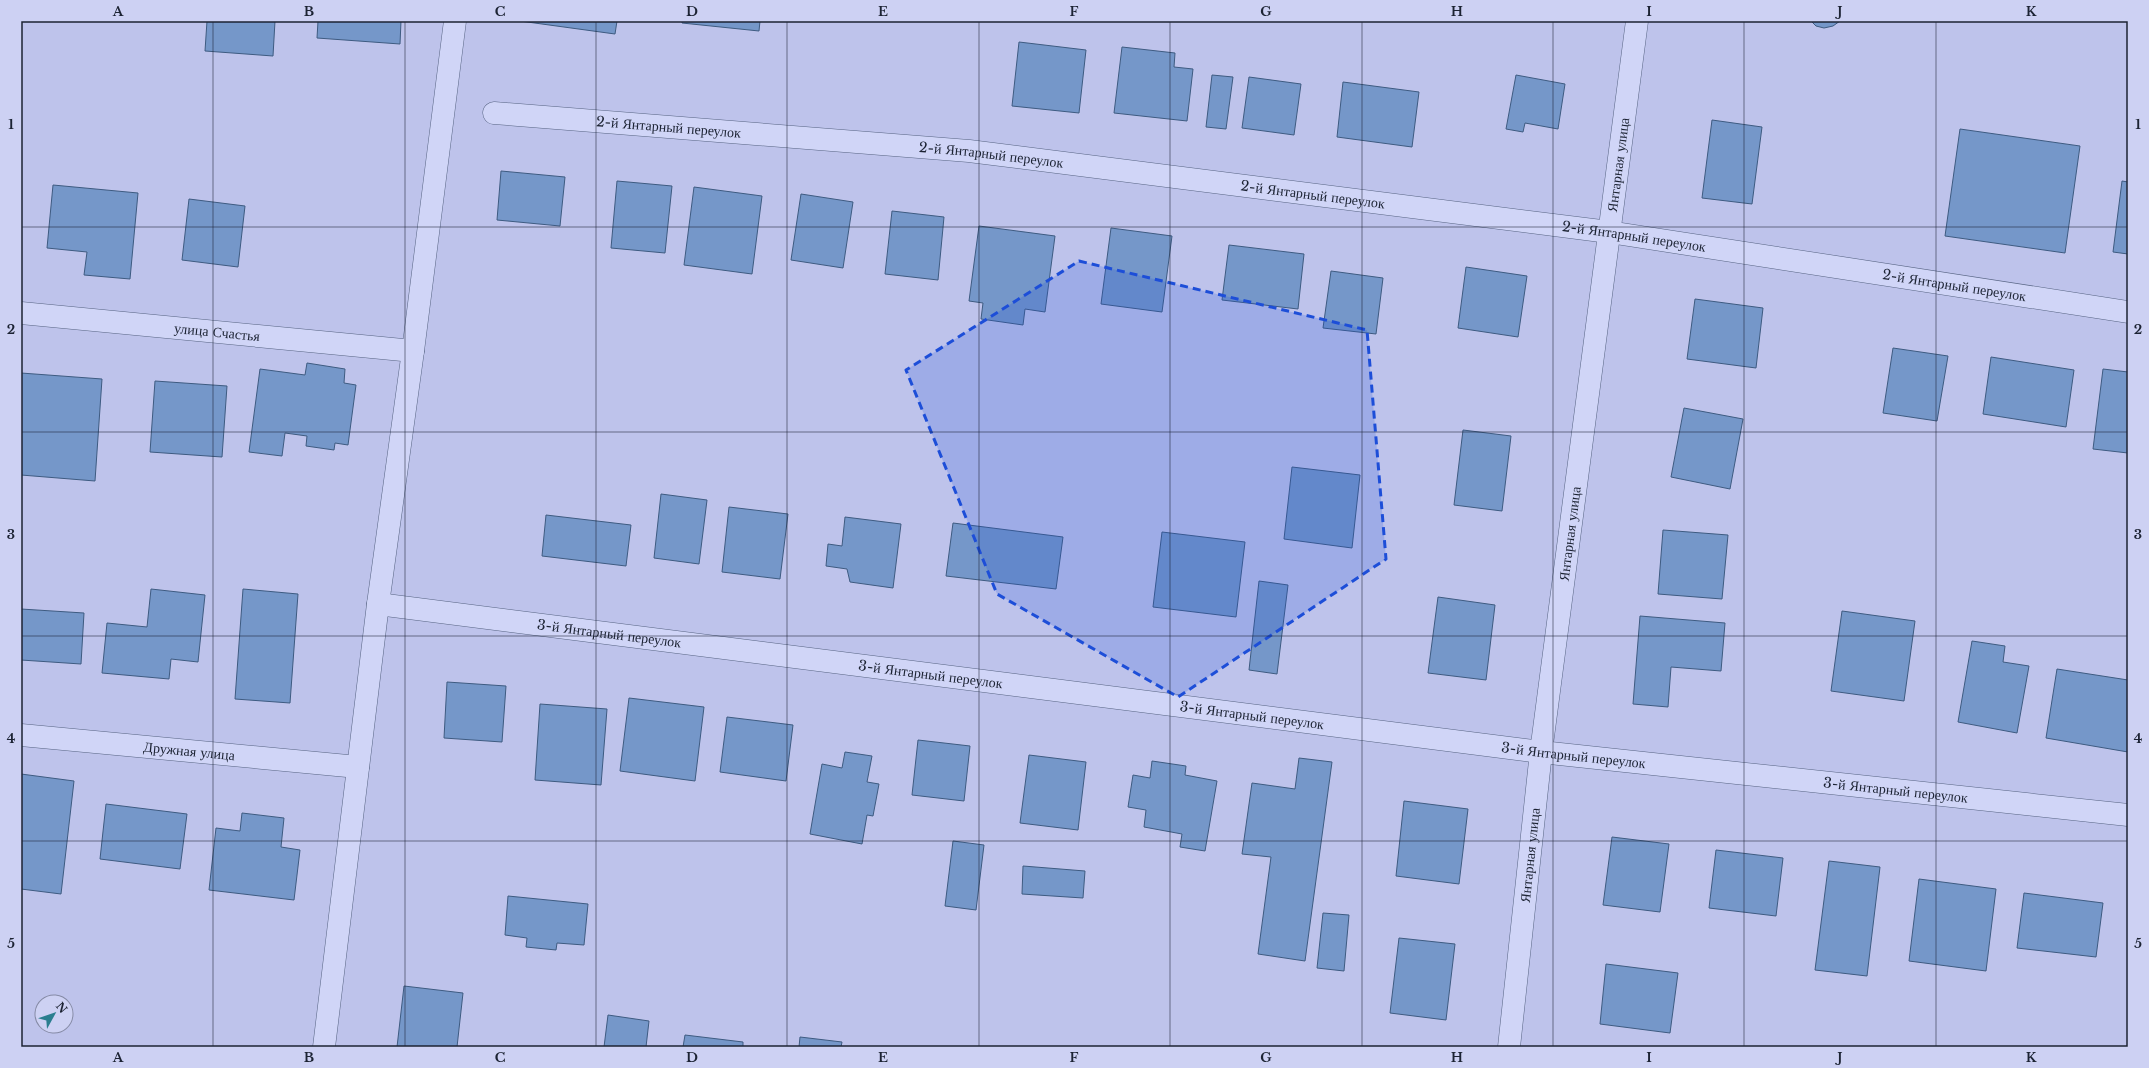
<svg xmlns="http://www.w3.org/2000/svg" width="2149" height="1068" font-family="'Libre Baskerville',serif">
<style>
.building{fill:#7597c9;stroke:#3e5b81}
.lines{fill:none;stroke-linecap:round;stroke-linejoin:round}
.street-casing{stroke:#576483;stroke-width:23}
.street{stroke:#d0d5f7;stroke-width:22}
.marked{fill:#1d4ed8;fill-opacity:0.2;stroke:#1d4ed8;stroke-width:3;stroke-dasharray:8 5;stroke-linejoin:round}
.grid{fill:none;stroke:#1c2333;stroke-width:1;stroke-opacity:0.55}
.labels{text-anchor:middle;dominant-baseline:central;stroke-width:3.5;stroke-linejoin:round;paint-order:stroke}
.street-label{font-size:14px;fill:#1c2333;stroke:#cdd1f3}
.neatline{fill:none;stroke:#1c2333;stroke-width:1.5}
.grid-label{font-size:13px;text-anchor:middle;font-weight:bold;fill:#1c2333}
</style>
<rect width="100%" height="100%" fill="#bec3eb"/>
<path class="building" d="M207,21h68l-2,35 -68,-5z
M318,21h83l-1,23 -83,-6z
M520,21h97l-2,13z
M682,21h78l-1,10 -77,-8z
M1811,21h29l-7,5 -9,2 -8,-2z
M1019,42l67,8 -7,63 -67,-7z
M1122,47l53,6 -1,14 19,2 -6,52 -73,-8z
M1212,75l21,2 -7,52 -20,-2z
M1516,75l49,9 -7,45 -33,-6 -2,9 -17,-3z
M1249,77l52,7 -7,51 -52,-7z
M1343,82l76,10 -7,55 -75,-10z
M1712,120l50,7 -10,77 -50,-6z
M1960,129l120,17 -15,107 -120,-17z
M501,171l64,6 -5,49 -63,-6z
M617,181l55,5 -7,67 -54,-5z
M2122,181l6,1v72l-15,-2z
M53,185l85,8 -8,86 -46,-4 3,-23 -40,-4z
M694,187l68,9 -10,78 -68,-9z
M801,194l52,8 -10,66 -52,-8z
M189,199l56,7 -7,61 -56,-7z
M892,211l52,6 -6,63 -53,-6z
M979,226l76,10 -10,76 -20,-3 -2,16 -42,-6 2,-16 -14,-2z
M1111,228l61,8 -10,76 -61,-8z
M1229,245l75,9 -6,55 -76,-9z
M1466,267l61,9 -9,61 -60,-9z
M1331,271l52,7 -7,56 -53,-6z
M1695,299l68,9 -7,60 -69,-9z
M1893,348l55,8 -11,65 -54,-8z
M1991,357l83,13 -8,57 -83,-13z
M307,363l38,6 -1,14 12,2 -8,60 -13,-2 -1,7 -28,-4 1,-10 -22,-3 -3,23 -33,-4 11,-83 45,6z
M2103,369l25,3v81l-35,-4z
M21,373l81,6 -7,102 -74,-6z
M155,381l72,5 -5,71 -72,-5z
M1684,408l59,11 -13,70 -59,-12z
M1463,430l48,6 -9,75 -48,-6z
M1292,467l68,8 -8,73 -68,-9z
M661,494l46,6 -8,64 -45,-6z
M729,507l59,7 -8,65 -58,-7z
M546,515l85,10 -5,41 -84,-10z
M845,517l56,7 -8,64 -43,-6 -3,-13 -21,-3 2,-22 14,2z
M953,523l110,14 -7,52 -110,-13z
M1663,530l65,5 -6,64 -64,-5z
M1162,532l83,10 -9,75 -83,-10z
M1259,581l29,4 -11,89 -28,-4z
M151,589l54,6 -7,67 -27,-3 -2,20 -67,-6 5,-50 40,4z
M243,589l55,5 -8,109 -55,-4z
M1438,597l57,8 -9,75 -58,-7z
M21,609l63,4 -3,51 -60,-4z
M1842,611l73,10 -11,80 -73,-10z
M1640,616l85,7 -4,48 -50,-4 -3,40 -35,-3z
M1972,641l33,5 -2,16 26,4 -12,67 -59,-11z
M2057,669l71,11v72l-82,-14z
M447,682l59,4 -4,56 -58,-4z
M629,698l75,9 -9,74 -75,-10z
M540,704l67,5 -6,76 -66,-5z
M727,717l66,8 -7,56 -66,-9z
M918,740l52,6 -6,55 -52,-6z
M845,752l27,4 -5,26 12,2 -6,32 -6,-1 -5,29 -52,-10 12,-70 20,4z
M1029,755l57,7 -8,68 -58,-7z
M1299,758l33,4 -27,199 -47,-7 13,-97 -29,-3 10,-71 43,6z
M1152,761l34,5 -1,9 32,6 -12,70 -25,-4 2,-13 -38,-7 2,-17 -18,-3 5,-32 17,3z
M21,774l53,7 -13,113 -40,-5z
M1404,801l64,8 -9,75 -63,-8z
M106,804l81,10 -7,55 -80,-10z
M242,813l42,5 -3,29 19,3 -6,50 -85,-10 7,-62 24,3z
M1612,837l57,7 -9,68 -57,-7z
M953,841l31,4 -8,65 -31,-4z
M1716,850l67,8 -7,58 -67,-8z
M1829,861l51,6 -13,109 -52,-6z
M1023,866l62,5 -2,27 -61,-4z
M1919,879l77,10 -10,82 -77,-10z
M2024,893l79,10 -7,54 -79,-9z
M508,896l80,8 -4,41 -27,-2 -1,7 -30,-3 1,-9 -22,-3z
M1323,913l26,2 -5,56 -27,-3z
M1399,938l56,6 -9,76 -56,-7z
M1606,964l72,9 -8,60 -70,-9z
M404,986l59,7 -6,54h-60z
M608,1015l41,6 -3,26h-42z
M685,1035l58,7v5h-60z
M800,1037l42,5 -1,5h-42z"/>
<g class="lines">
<g class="street-casing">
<g id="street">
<path id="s1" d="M494,113l475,38 640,81 519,80"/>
<path id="s2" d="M21,313l392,38"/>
<path id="s3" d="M378,604l1163,148 587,63"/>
<path id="s4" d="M21,735l337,32"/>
<path d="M324,1047l54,-443 35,-253 42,-330"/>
<path id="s5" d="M1509,1047l32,-295 96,-731"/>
</g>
</g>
<use href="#street" class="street"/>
</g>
<path class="marked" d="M1079,261l288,69 19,229 -208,138 -181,-103 -91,-224z"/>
<path class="grid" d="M213,21v1026M405,21v1026M596,21v1026M787,21v1026M979,21v1026M1170,21v1026M1362,21v1026M1553,21v1026M1744,21v1026M1936,21v1026M21,227h2107M21,432h2107M21,636h2107M21,841h2107"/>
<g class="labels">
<g class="street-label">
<text stroke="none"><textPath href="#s1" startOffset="175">2-й Янтарный переулок</textPath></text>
<text stroke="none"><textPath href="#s1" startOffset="499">2-й Янтарный переулок</textPath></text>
<text stroke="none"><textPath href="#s5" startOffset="889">Янтарная улица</textPath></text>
<text stroke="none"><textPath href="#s1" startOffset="823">2-й Янтарный переулок</textPath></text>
<text stroke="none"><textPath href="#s1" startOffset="1147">2-й Янтарный переулок</textPath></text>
<text stroke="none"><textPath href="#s1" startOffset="1471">2-й Янтарный переулок</textPath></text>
<text stroke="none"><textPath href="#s2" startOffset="197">улица Счастья</textPath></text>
<text stroke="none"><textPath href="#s5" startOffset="517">Янтарная улица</textPath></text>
<text stroke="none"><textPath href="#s3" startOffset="233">3-й Янтарный переулок</textPath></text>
<text stroke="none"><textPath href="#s3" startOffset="557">3-й Янтарный переулок</textPath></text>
<text stroke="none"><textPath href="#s3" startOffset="881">3-й Янтарный переулок</textPath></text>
<text stroke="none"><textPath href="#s4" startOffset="169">Дружная улица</textPath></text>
<text stroke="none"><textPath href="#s3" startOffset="1205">3-й Янтарный переулок</textPath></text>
<text stroke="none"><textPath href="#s3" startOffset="1529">3-й Янтарный переулок</textPath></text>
<text stroke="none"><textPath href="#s5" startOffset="193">Янтарная улица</textPath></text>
</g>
</g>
<rect width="2149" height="1068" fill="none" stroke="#cdd1f3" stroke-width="44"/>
<g transform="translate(54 1014) rotate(50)"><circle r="19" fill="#cdd1f3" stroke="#868ba6"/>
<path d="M0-3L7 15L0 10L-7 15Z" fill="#2a7e8f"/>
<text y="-6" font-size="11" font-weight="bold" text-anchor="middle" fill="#1c2333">N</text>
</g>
<rect x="22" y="22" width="2105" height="1024" class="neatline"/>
<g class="grid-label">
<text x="118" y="16">A</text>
<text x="309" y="16">B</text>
<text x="500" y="16">C</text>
<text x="692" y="16">D</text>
<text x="883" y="16">E</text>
<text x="1074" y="16">F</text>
<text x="1266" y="16">G</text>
<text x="1457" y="16">H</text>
<text x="1649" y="16">I</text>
<text x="1840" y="16">J</text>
<text x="2031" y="16">K</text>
<text x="11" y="129">1</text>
<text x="2138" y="129">1</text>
<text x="11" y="334">2</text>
<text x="2138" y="334">2</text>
<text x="11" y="539">3</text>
<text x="2138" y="539">3</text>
<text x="11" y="743">4</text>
<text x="2138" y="743">4</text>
<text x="11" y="948">5</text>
<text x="2138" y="948">5</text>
<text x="118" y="1062">A</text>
<text x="309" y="1062">B</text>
<text x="500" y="1062">C</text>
<text x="692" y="1062">D</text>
<text x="883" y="1062">E</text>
<text x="1074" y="1062">F</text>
<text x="1266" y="1062">G</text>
<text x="1457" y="1062">H</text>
<text x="1649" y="1062">I</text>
<text x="1840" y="1062">J</text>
<text x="2031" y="1062">K</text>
</g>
</svg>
